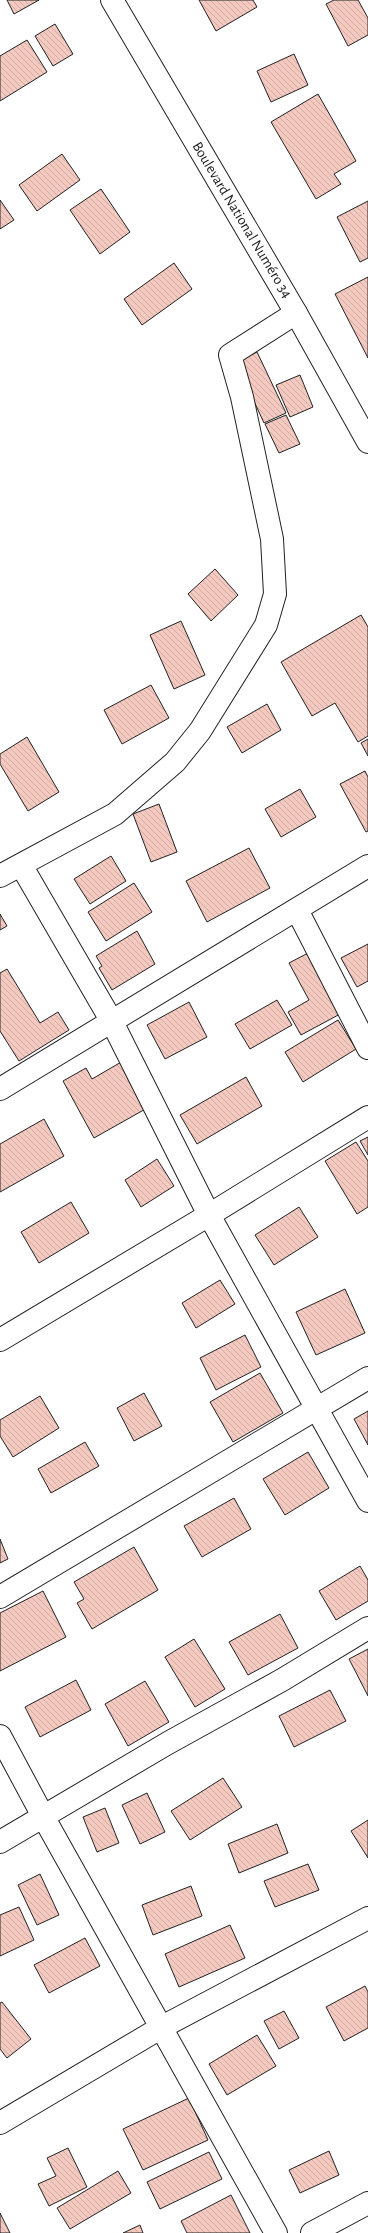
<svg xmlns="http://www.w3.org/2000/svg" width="368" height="2233" font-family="'Alegreya Sans',sans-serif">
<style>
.building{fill:url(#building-back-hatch);stroke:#222}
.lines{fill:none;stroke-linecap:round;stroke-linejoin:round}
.minor-casing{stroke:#222;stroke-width:24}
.secondary-casing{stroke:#222;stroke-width:24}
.minor{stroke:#fff;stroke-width:22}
.secondary{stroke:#fff;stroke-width:22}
.labels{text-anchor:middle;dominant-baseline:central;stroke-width:3;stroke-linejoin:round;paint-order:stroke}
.street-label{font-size:15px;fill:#222;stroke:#fff}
</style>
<defs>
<pattern id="building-back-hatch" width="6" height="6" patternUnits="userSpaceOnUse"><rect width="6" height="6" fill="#f3c9c0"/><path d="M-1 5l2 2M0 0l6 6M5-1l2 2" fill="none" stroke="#d0aca5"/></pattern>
</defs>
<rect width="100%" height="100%" fill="#fff"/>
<path class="building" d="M7,0h32l-25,14z
M199,0h54l4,7 -41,24z
M334,0h24l10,18v17l-20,11 -22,-42z
M55,24l18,30 -20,12 -18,-30z
M27,40l20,32 -47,29v-45z
M294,54l14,31 -37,17 -14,-31z
M318,94l38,67 -22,13 7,10 -25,15 -45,-77z
M62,154l18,26 -43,31 -18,-26z
M101,189l29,43 -30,22 -30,-44z
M0,200l14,20 -14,9z
M368,201v57l-8,4 -23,-45z
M174,263l18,26 -50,36 -18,-26z
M368,277v81l-33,-64z
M257,352l29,61 -22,10 -28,-61z
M300,375l13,32 -23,10 -14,-32z
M286,415l14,29 -21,9 -14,-29z
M215,569l23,26 -27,26 -23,-27z
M361,615l7,12v109l-10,6 -23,-39 -23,13 -31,-54z
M181,621l24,54 -31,14 -24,-54z
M151,685l18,33 -47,26 -18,-34z
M267,704l14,26 -39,23 -15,-26z
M27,737l32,55 -31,19 -28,-47v-10z
M368,739v17l-7,-13z
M365,771l3,6v54l-2,1 -26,-48z
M300,789l16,28 -35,20 -16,-28z
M159,804l18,48 -26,10 -18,-48z
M249,848l21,40 -63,34 -21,-41z
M111,856l15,25 -36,23 -16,-25z
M134,883l18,29 -46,29 -18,-29z
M0,914l7,12 -7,4z
M137,931l18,33 -43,26 -13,-22 3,-2 -6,-10z
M368,944v37l-11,6 -16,-29z
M310,952l32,61 -41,22 -13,-23 21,-12 -20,-37z
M7,969l33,54 18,-11 11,18 -50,31 -19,-30v-58z
M277,1000l15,25 -42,24 -15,-25z
M189,1002l18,35 -42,22 -18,-34z
M338,1020l18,29 -53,33 -18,-30z
M123,1061l26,46 -55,31 -31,-57 23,-13 6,11z
M246,1077l16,29 -65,38 -17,-29z
M44,1119l20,37 -64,36v-48z
M368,1137v18l-8,-14z
M356,1142l12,19v46l-11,7 -32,-53z
M157,1159l17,27 -33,21 -16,-27z
M71,1202l18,31 -50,30 -18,-31z
M299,1207l19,30 -44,28 -19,-30z
M220,1280l15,24 -39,24 -14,-25z
M345,1289l20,44 -49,22 -20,-43z
M245,1335l16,32 -45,23 -16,-32z
M260,1373l23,40 -50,29 -23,-40z
M144,1393l18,33 -28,15 -17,-33z
M40,1396l19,32 -46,29 -13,-21v-16z
M368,1411v34l-14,-26z
M85,1442l14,24 -48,27 -13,-24z
M308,1452l21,36 -44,27 -22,-36z
M234,1498l17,31 -49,28 -18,-31z
M0,1539l8,20 -8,4z
M134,1547l24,43 -66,39 -15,-26 7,-4 -10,-17z
M360,1566l8,14v21l-32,19 -17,-29z
M43,1591l23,46 -66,34v-58z
M280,1614l18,34 -50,27 -19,-33z
M194,1639l31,50 -30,18 -30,-50z
M368,1649v47l-19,-37z
M76,1680l15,30 -51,27 -15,-30z
M145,1681l24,41 -41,24 -23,-42z
M330,1690l16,31 -52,26 -15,-31z
M223,1778l19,29 -52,33 -19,-29z
M147,1793l18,39 -25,12 -18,-39z
M105,1808l14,35 -22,9 -14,-35z
M368,1820v38l-17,-27z
M277,1824l11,29 -49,20 -11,-29z
M308,1864l11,26 -44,17 -11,-26z
M40,1874l19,41 -22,10 -19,-40z
M191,1886l11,30 -49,19 -11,-30z
M19,1907l15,33 -34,16v-41z
M230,1925l15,33 -66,29 -14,-33z
M85,1938l15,28 -51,27 -15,-28z
M365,1986l3,6v36l-24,13 -18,-34z
M2,2002l29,37 -24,19 -7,-9v-46z
M284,2011l15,27 -20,11 -15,-28z
M257,2035l19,31 -49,29 -18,-31z
M189,2098l19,42 -65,30 -20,-41z
M68,2148l19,39 -38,19 -11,-22 18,-8 -9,-18z
M329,2151l10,24 -39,18 -11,-23z
M209,2152l13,27 -62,30 -13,-27z
M118,2171l13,22 -61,36 -13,-21z
M231,2195l19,38h-63l-6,-12z
M0,2213l10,20h-10z
M140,2225l3,8h-20z"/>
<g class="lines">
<g class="minor-casing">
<path id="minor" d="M21,865l90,155 98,195 159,286
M0,876l115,-62 60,-52 25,-31 66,-106 9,-31 -3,-55 -30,-142 -12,-42 66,-42
M297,910l71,138
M0,1089l368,-223
M0,1340l209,-125 159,-98
M0,1597l368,-219
M0,1736l44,82 232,415
M0,1842l168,-99 114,-63 86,-52
M0,2123l162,-96 206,-109
M312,2233l56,-30"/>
</g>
<g class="secondary-casing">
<path id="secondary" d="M112,0l184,313 72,129"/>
</g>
<use href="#minor" class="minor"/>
<use href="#secondary" class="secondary"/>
</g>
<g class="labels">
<g class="street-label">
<text transform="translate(242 220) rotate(59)">Boulevard National Numéro 34</text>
</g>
</g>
</svg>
